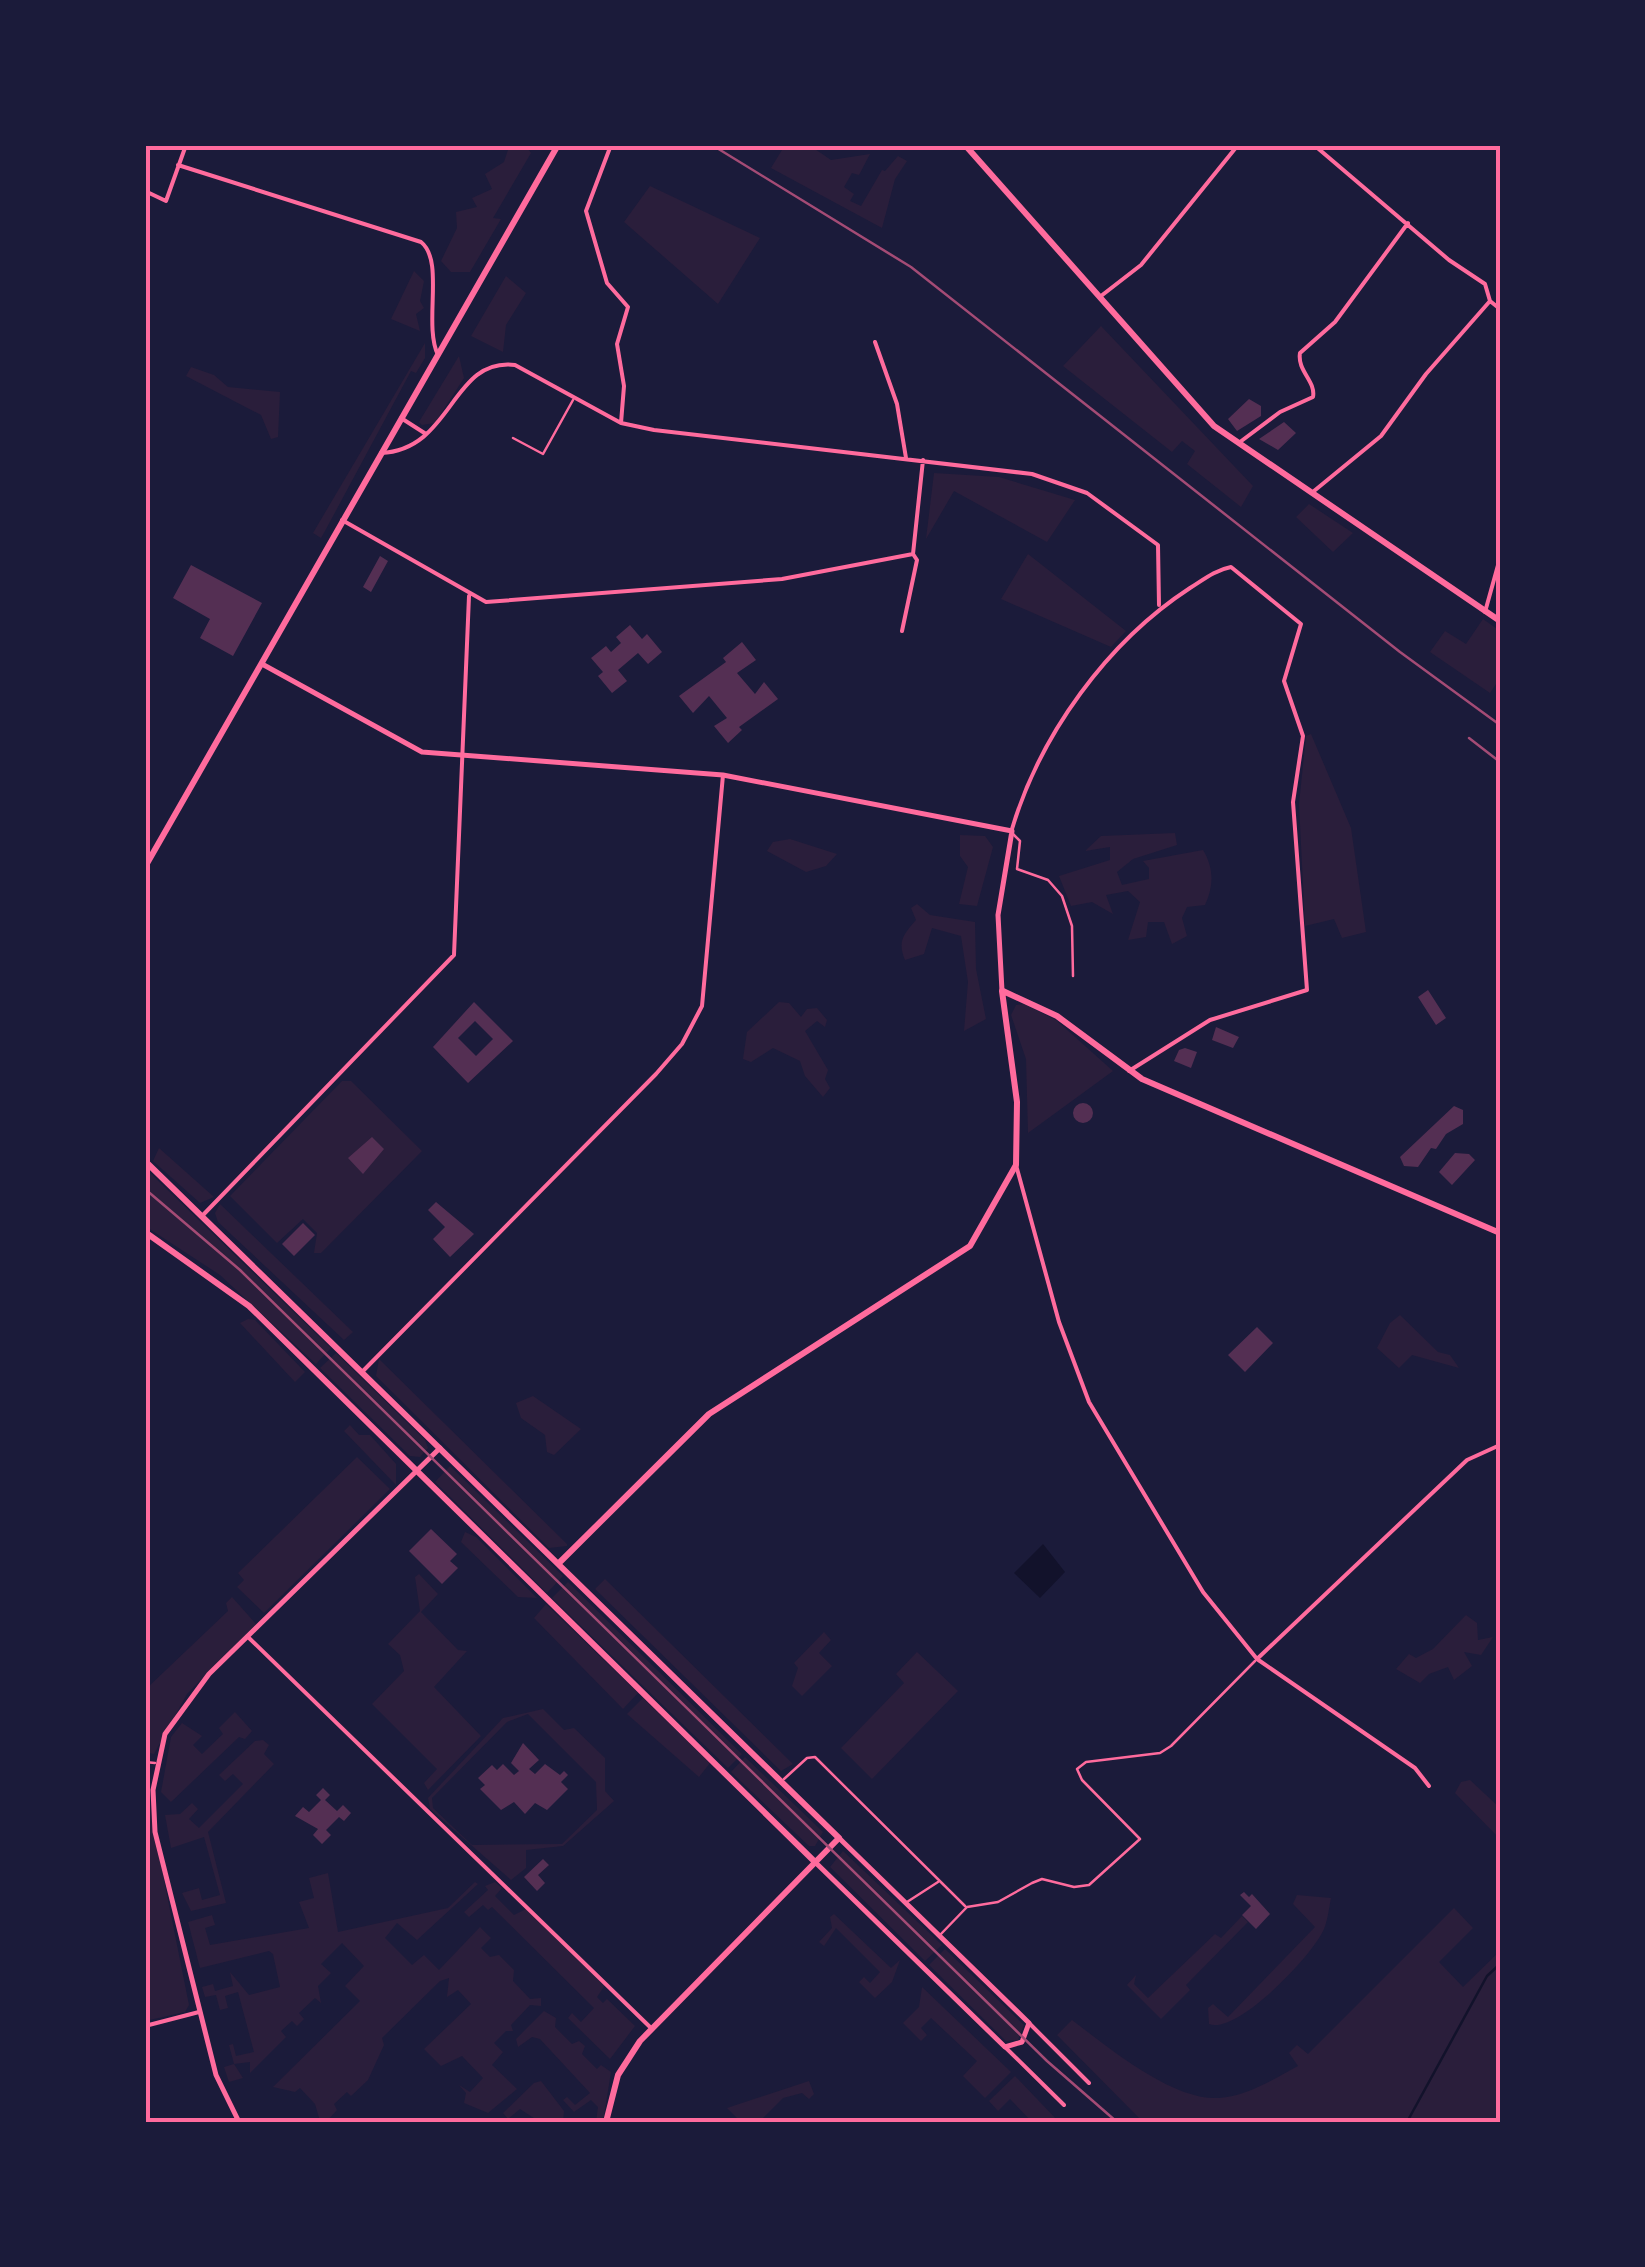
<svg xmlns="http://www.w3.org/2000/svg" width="1645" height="2267" font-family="Inter,sans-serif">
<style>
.green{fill:#2a1e3b;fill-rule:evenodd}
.water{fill:#12122b}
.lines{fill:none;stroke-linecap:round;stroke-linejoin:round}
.stream{stroke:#12122b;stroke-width:2.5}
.building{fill:#542f53;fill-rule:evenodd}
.service{stroke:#ff6b9d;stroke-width:2.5}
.minor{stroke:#ff6b9d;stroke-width:4}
.tertiary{stroke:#ff6b9d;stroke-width:5}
.secondary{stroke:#ff6b9d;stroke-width:6}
.primary{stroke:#ff6b9d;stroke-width:6}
.tram{stroke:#a44b75;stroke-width:2.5}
.rail{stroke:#a44b75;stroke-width:2.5}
.neatline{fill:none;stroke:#ff6b9d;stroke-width:4}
</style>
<rect width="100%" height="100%" fill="#1b1b3a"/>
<path class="green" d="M505,145h20l6,8 -38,65 8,1 -31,53h-19l-10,-11 16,-33 -1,-16 21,-5 -5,-9 20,-9 -7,-15 19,-12 4,-12z
M785,145h24l22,15 39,-6 -11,21 -7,-2 -8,14 10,7 -4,7 11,5 21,-36 3,1 13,-15 9,5 -12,18 -13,49 -111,-60z
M650,186l110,52 -42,66 -94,-82z
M414,271l10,10 -4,20 4,7 -8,6 4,17 -29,-12z
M506,276l20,17 -20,32 -3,27 -32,-16z
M1101,326l152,160 -12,21 -54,-43 8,-13 -13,-10 -10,11 -109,-86z
M425,343v15l-9,15 -5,-2 -86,160 -4,7 -8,-5z
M459,356l5,22 -29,45 -13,2 -3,-3z
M191,367l23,8 14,12 52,5 -2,45 -7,2 -10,-24 -75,-39z
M934,473l65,4 76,23 -28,42 -93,-51 -28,48z
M1309,504l44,29 -20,19 -37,-35z
M1028,554l98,77 -15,16 -110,-48z
M1483,619l17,12v47l-10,15 -60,-41 15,-21 21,13z
M1311,734l40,94 15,104 -24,6 -8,-19 -29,7 -6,-122 7,-68z
M1175,833l2,12 -44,14 -16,13 5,13 27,-6v-11l-6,-7 60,-11c11,18 11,36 2,55l-18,2 -5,11 5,18 -15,8 -8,-22h-16l-2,15 -18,3 12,-38 -12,-11 -22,4 7,19 -21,-12 -21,4 -12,-30 51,-16v-13l-25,4 16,-15z
M960,835l25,1 8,11 -16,59 -18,-2 9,-37 -8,-11z
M790,839l47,15 -11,12 -20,6 -39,-21 6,-9z
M917,904l13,11 45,7 1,47 10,50 -22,12 4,-49 -7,-46 -29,-8 -8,26 -19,6c-8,-19 -1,-26 11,-40l-5,-12z
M779,1002l10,1 12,14 6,-8 10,-1 10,12 -2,7 -8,-6 -12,10 23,39 -3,9 5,9 -7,9 -18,-21 -5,-15 -27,-13 -22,14 -8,-3 4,-27z
M1024,1004l32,16 57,51 -85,62 -2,-74 -15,-44 5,-10z
M342,1081h9l71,70 -101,102h-7l3,-20 -14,-14 -26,24 -47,-47z
M159,1148l55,49 -14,6 -47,-42z
M148,1171l183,177 -15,16 -96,-89 -75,-49z
M220,1204l133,128 -9,8 -126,-118 -3,-9z
M1400,1315l38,37 12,3 9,13 -47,-13 -13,13 -22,-20 13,-25z
M248,1319l7,1 50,52 -10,10 -55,-59z
M336,1353l89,87 3,8 -8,9 -10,-1 -90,-88z
M379,1359l188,185v2l-18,2 -173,-172z
M533,1396l48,33 -27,26 -7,-3 -2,-17 -24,-17 -5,-15z
M350,1425l9,10h11l26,29v21l-52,-54z
M357,1457l33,32 -126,124 -27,-26 7,-7 -6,-7z
M450,1466l113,110 -16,17 -112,-111z
M465,1532l11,5 61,61 -19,-1 -57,-55z
M419,1574l19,20 -17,18 37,38 9,1 -33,36 47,49 -53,54 -4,-7 13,-14 -65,-65 32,-33 -4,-16 -12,-11 32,-33 -5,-34z
M605,1579l188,185 -12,7 -186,-182z
M568,1582l174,172 -14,14 -176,-170z
M232,1597l24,27 -69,70 -33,60 -9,-2v-62l83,-79 -2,-8z
M546,1604l92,89 -15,16 -89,-91z
M1466,1615l11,8 1,17 15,-3 -12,18 -17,-3 8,14 -18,14 -6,-13 -19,7 -9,9 -24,-14 13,-15 7,4 17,-9z
M824,1632l7,8 -12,13 13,13 -30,30 -10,-10 6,-18 -4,-5z
M917,1652l41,39 -86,88 -31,-31 63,-65 -8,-9z
M643,1698l67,65 -11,14 -72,-63z
M543,1709l21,21 10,-2 31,30v33l9,10 -51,45 -37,4v18l-15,12 -81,-71 -2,-11 75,-80zM528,1714l68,68 1,28 -35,34 -90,1 -39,-37 -1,-10 75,-76z
M235,1712l17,19 -7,8 -6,-2 -68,65 -10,-10 10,-55 11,-14 20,13 -9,9 9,9 21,-20 -4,-6z
M263,1740l6,5 -5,9 10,10 -66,68 18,71 -35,8 -9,-18 17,-5 3,12 18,-5 -16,-58 -33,11 -6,-33 15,-1 12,-11 6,6 -9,10 10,9 44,-44 -10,-10 -8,7 -6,-6 36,-34z
M745,1757l78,75 -8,14h-6l-78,-74z
M145,1771h4l2,44 38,190 -4,7 -40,9z
M1470,1780l30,28v31l-45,-46 6,-11z
M843,1851l99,94 -17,16 -95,-94z
M328,1873l10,59 110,-24 27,-26 3,2 -61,56 -20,-17 -12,15 27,27 12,-10 15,15 41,-43 11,11 -10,10 9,9 9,-2 15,15 -1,11 17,18 11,-1v8l-11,-1 -19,20 2,6h-7l-12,12 9,9 -11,13 25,24 -29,24 -24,-10 2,-10 -7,-8 11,7 13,-14 -21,-22 -21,10 -17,-17 47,-45 -13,-14 -11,7 2,-19 -9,3 -58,57 2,7 -16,35 -17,16 -4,-4 -13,12 3,6 -11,12 -6,-1 -5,-17 -15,-16 -5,4 -22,-5 87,-86 -15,-15 19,-20 -22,-23 -21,21 10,9 -13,13 3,17 -6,-5 -16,15 5,6 -7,7 -5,-5 -11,10 5,6 -36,36v-11l-16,2 9,14 -14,4 -5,-15 10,-3 -5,-19 4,-1 3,12 18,-4 -16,-60 -13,4 3,12 -8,2 -4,-15 -11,2 -3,-10 11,-3 2,7 18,-5 -3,-14 19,23 31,-8 -7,-33 -4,-3 -69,17 -12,-46 24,-7 3,10 -10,3 5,17 99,-17 -10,-26 15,-4 -5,-20z
M495,1882l7,6 -7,8 19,19 12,-6 79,76 -8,12 6,6 4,-4 28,27 -25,33 -42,-41 4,-5 9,9 13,-14 -102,-101 -4,3 -5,-5 -14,12 -5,-5 24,-22 -3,-4z
M1297,1895l34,3c-2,10 -3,21 -7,31 -10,25 -87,106 -115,95l-1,-16 5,-4 15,13 87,-90 -22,-23z
M1454,1908l19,20 -34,34 24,25 37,-36v171h-357l-86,-87 15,-15c36,27 100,81 147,78 28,-2 55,-19 79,-32l-9,-13 8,-8 11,9z
M834,1914l57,54 9,-8 -8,22 -17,16 -16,-16 5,-5 6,6 10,-11 -44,-44 -12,18 -5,-4 13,-14 -2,-11z
M1242,1916l6,6 -62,63 4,5 -29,29 -34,-34 9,-10 -2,9 14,14 67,-64 6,4z
M945,1949l79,76 -6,15 -12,1 -77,-76z
M922,1987l89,85 -26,26 -22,-22 14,-15 -46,-43 -10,10 6,7 -6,6 -18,-18 16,-16z
M544,2011l12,7 -1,9 17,17 7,-3 6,5 -3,8 15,15 4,-4 10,7 -8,50h-7l2,-15 -7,-7 -17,12 -11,-12 4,-3 8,8 15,-12 -50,-54 -8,-2 -14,10 -2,-8z
M1015,2076l44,46h-27l-22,-23 -12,12 -9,-10z
M541,2081l23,30 -1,11h-23l-20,-13 -12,10 -5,-6 31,-30z
M809,2081l5,13 -5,5 -7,-6 -19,5 -24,24h-18l-14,-14z"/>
<path class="water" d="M1043,1544l22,28 -25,26 -26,-25z"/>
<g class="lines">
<path class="stream" d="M1407,2122l80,-146 13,-12"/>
</g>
<path class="building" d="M1249,399l12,7v10l-24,15 -9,-12z
M1284,422l12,11 -18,17 -19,-11z
M380,556l8,5 -17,31 -8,-5z
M191,565l71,38 -29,53 -33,-18 10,-19 -37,-21z
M630,625l12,14 5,-5 15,18 -14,12 -10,-11 -20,17 9,11 -15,12 -14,-17 5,-4 -12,-14 15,-12 5,6 10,-9 -5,-6z
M742,642l14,18 -19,13 18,21 9,-12 14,17 -39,28 3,3 -14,13 -14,-17 13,-8 -18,-22 -16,17 -14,-17 47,-34 -3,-4z
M1428,990l18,28 -10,7 -18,-28z
M474,1002l39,39 -45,42 -35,-36zM475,1021l18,18 -17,17 -18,-18z
M1216,1027l23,10 -6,11 -21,-8z
M1185,1048l12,4 -6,16 -17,-7 5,-11z
M1073 1113a10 10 0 1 1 20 0a10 10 0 1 1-20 0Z
M1454,1106l9,4v14l-17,10 -10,15 -5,-1 -13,19 -14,-1 -4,-9z
M372,1137l12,12 -21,25 -15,-16z
M1455,1153l14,1 6,6 -23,25 -13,-13z
M436,1202l38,32 -24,23 -17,-18 12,-12 -17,-17z
M303,1223l12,12 -21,21 -12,-12z
M1257,1327l16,16 -28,29 -17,-17z
M431,1529l26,25 -7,7 8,7 -16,16 -33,-33z
M523,1743l16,17 -10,9 6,5 10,-10 15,11 4,-4 4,4 -7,7 7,7 -21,21 -12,-7 -10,11 -11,-12 -13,8 -21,-21 5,-4 -7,-7 14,-13 5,5 6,-6 11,11 5,-4 -8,-8z
M323,1788l7,7 -5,5 12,11 6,-6 8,8 -7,8 -5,-4 -13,13 5,5 -9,9 -9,-9 5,-6 -23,-13 8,-9 6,5 12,-12 -5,-5z
M543,1859l6,6 -11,10 7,8 -8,8 -13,-14z
M1244,1892l5,5 3,-3 18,20 -14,15 -14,-14 9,-9 -11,-11z"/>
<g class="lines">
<path class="service" d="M513,438l30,16 30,-54
M1013,834l7,7 -3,28 31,11 14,16 10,30 1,50
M145,1762l10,1
M784,1779l23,-21 8,-1 150,149
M907,1902l31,-20
M940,1935l27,-28 31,-5 34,-19 10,-4 32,8 15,-2 51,-46 -58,-59 -5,-11 9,-7 74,-9 11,-7 84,-85"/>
<path class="minor" d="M611,145l-25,66 21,72 21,24 -11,37 7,42 -3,37
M1314,145l135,115 36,24 5,17 10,8
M178,165l243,77c24,19 2,82 17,113
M145,191l21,10 20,-56
M1101,296l40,-31 97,-120
M875,342l22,62 9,54
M401,418l25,16
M1240,442l40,-30 33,-15c3,-16 -16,-26 -13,-44l35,-31 73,-99
M381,453c72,-3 70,-96 134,-88l106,58 33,7 378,44 55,19 71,52 1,60
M1314,491l67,-55 45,-62 64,-73
M342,520l144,82 296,-23 131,-25
M1485,612l15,-54
M902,631l15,-71 -4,-6 10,-94
M1012,829c28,-94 95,-187 178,-241 13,-8 25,-18 41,-21l70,57 -17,57 19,55 -10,66 14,188 -97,30 -81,51
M1016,1165l43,157 30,80 114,190 54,67 158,109 14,18
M203,1215l251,-260 15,-359
M363,1371l293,-297 26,-30 20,-38 21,-231
M248,1637l402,390
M1257,1659l210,-199 33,-15
M1029,2023l60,60
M145,2026l54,-14
M1005,2047l59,58"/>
<path class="tertiary" d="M262,664l160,88 301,23 289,56 -14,84 4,76
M815,1862l190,185 17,-5 7,-19 -190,-185
M239,2122l-23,-47 -61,-243 -2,-42 12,-56 44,-60 231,-226"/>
<path class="secondary" d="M145,867l413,-722
M1003,991l54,25 85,63 358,154
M145,1161l694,677 -199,203 -22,34 -12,47
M145,1232l104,74 566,556
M558,1564l151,-150 261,-168 46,-81 1,-63 -15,-111"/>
<path class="primary" d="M965,145l249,281 286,195"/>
<path class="tram" d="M145,1189l95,81 807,791 70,61"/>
<path class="rail" d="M712,145l199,122 489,385 100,73
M1469,738l31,24"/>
</g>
<rect width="1645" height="2267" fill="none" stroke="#1b1b3a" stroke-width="295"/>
<rect x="148" y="148" width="1350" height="1972" class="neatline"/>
</svg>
